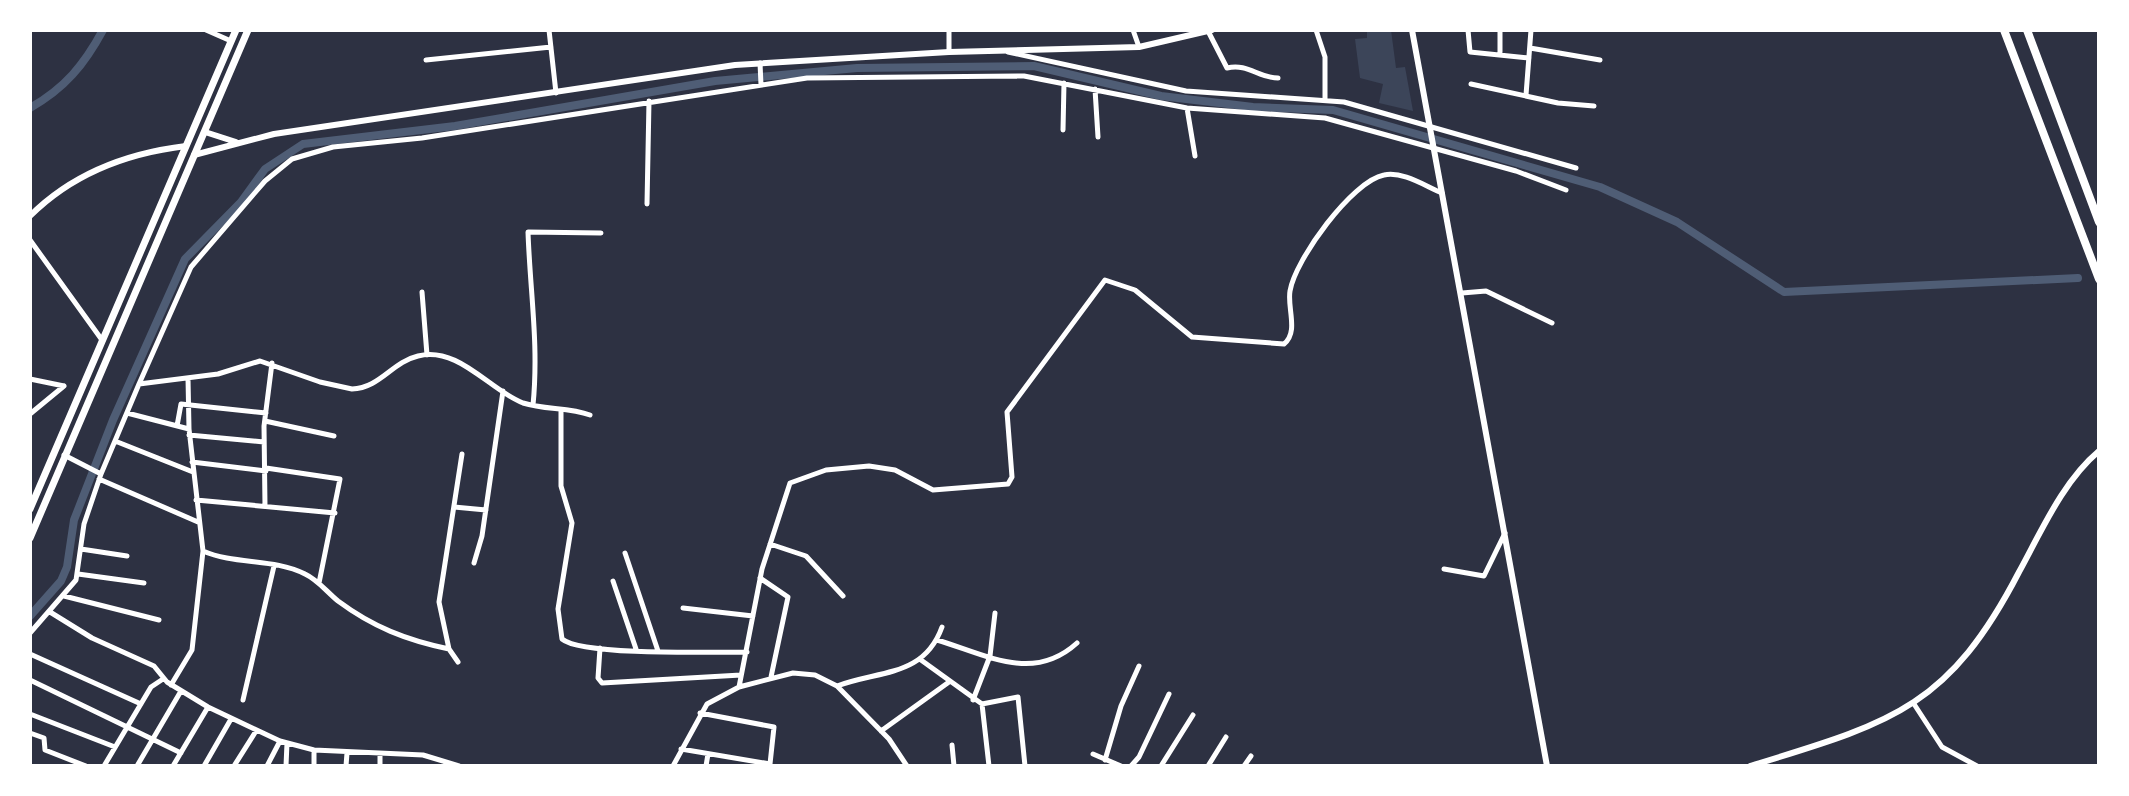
<svg xmlns="http://www.w3.org/2000/svg" width="2129" height="796" font-family="'Varela Round',sans-serif">
<style>
.green{fill:#3c4559}
.lines{fill:none;stroke-linecap:round;stroke-linejoin:round}
.canal{stroke:#4f5d75;stroke-width:8}
.minor{stroke:#fff;stroke-width:5}
.tertiary{stroke:#fff;stroke-width:6}
.primary{stroke:#fff;stroke-width:7}
.trunk{stroke:#fff;stroke-width:8}
</style>
<rect width="100%" height="100%" fill="#2d3142"/>
<path class="green" d="M1367,30h24l5,38 9,-1 8,44 -34,-8 4,-19 -23,-6 -5,-39 12,-1z"/>
<g class="lines">
<path class="canal" d="M30,108c35,-20 54,-43 73,-78
M30,616l31,-35 6,-14 7,-47 39,-100 72,-161 56,-57 24,-33 38,-25 152,-18 260,-45 142,-13 177,-2 127,30 92,11 80,3 267,77 77,35 107,70 294,-14"/>
<path class="minor" d="M206,30l25,11
M549,30l7,63
M949,30v22
M1133,30l6,17
M1316,30l9,27v42
M1468,30l2,22 59,6
M1208,31l19,37c21,-5 31,10 51,10
M1530,48l70,12
M1008,52l178,39 158,11 232,66
M1500,52v-22
M426,60l125,-13
M760,63l1,22
M1471,84l87,19 36,3
M1095,89l3,48
M1526,95l5,-65
M1187,108l8,48
M1063,130l1,-47
M647,204l2,-103
M30,240l72,100
M422,292l5,63
M1462,293l24,-2 66,32
M188,378l1,51 14,122c32,14 70,7 102,23 13,6 22,18 33,27 35,26 68,39 111,48
M30,379l34,7
M139,384l52,-117 74,-86 27,-22 41,-12 89,-9 385,-60 217,-2 163,32 138,10 191,53 50,19
M533,405c6,-60 -3,-114 -5,-173l73,1
M561,410v76l11,37 -14,86 4,30c20,17 153,13 185,13
M127,413l62,16
M30,414l34,-28
M265,421l69,15
M177,426l4,-22 85,9
M189,435l75,7
M115,441l78,31
M64,455l37,19 38,-90 79,-10 42,-13 60,21 32,7c28,-1 40,-27 66,-33 41,-10 71,34 105,47 22,7 46,4 67,12
M192,462l74,9
M266,468l74,11 -21,104
M99,479l99,43
M196,500l139,13
M265,506l-1,-80 8,-63
M454,507l32,3
M770,544l36,12 37,40
M81,549l46,7
M625,553l33,98
M474,563l8,-27 21,-145
M1444,569l40,7 21,-43
M78,574l66,9
M760,578l28,19 -17,80
M613,581l23,68
M64,596l95,24
M683,608l70,8
M50,612l42,26 62,28 13,16 41,25 72,34 34,9 109,5 36,11
M30,633l46,-53 8,-56 17,-50
M937,640c50,15 96,43 140,3
M600,648l-2,30 4,5 139,-8
M30,654l111,50
M921,660l61,44 7,62
M458,662l-9,-13 -10,-47 23,-148
M30,680l151,73
M171,685l21,-35 11,-99
M837,686c43,-16 87,-9 105,-59
M739,687l23,-118 28,-86 36,-13 43,-4 26,4 38,20 75,-6 4,-7 -5,-65 98,-132 30,10 57,47 92,7c15,-12 3,-36 6,-53 5,-31 62,-110 94,-116 19,-4 41,11 58,18
M243,700l31,-134
M973,700l17,-44 5,-43
M982,704l36,-7 7,69
M1914,704l28,43 35,19
M30,714l85,33
M881,731l68,-49
M30,733l14,5 1,12 41,16
M952,745l2,21
M681,749l89,15 4,-37 -74,-14
M380,754v12
M1093,754l28,12
M1105,760l16,-54 18,-40
M104,766l47,-79 12,-8
M137,766l44,-75
M173,766l35,-59
M204,766l27,-47
M234,766l22,-35
M267,766l13,-25
M286,766l1,-23
M314,766v-16
M346,766l1,-13
M673,766l34,-62 32,-17 54,-14 22,2 22,11 52,53 18,27
M706,766l2,-12
M1131,766l8,-9 30,-63
M1161,766l32,-51
M1208,766l18,-29
M1244,766l7,-10"/>
<path class="tertiary" d="M1412,30l135,736
M205,132l31,10
M194,155l80,-21 461,-69 214,-13 190,-5 73,-17
M30,216c42,-42 98,-63 156,-70
M1750,766c140,-43 198,-57 269,-194 22,-40 44,-91 80,-121"/>
<path class="primary" d="M30,509l206,-479
M30,538l218,-508"/>
<path class="trunk" d="M2004,30l95,249
M2027,30l72,192"/>
</g>
<rect width="2129" height="796" fill="none" stroke="#ffffff" stroke-width="64"/>
</svg>
